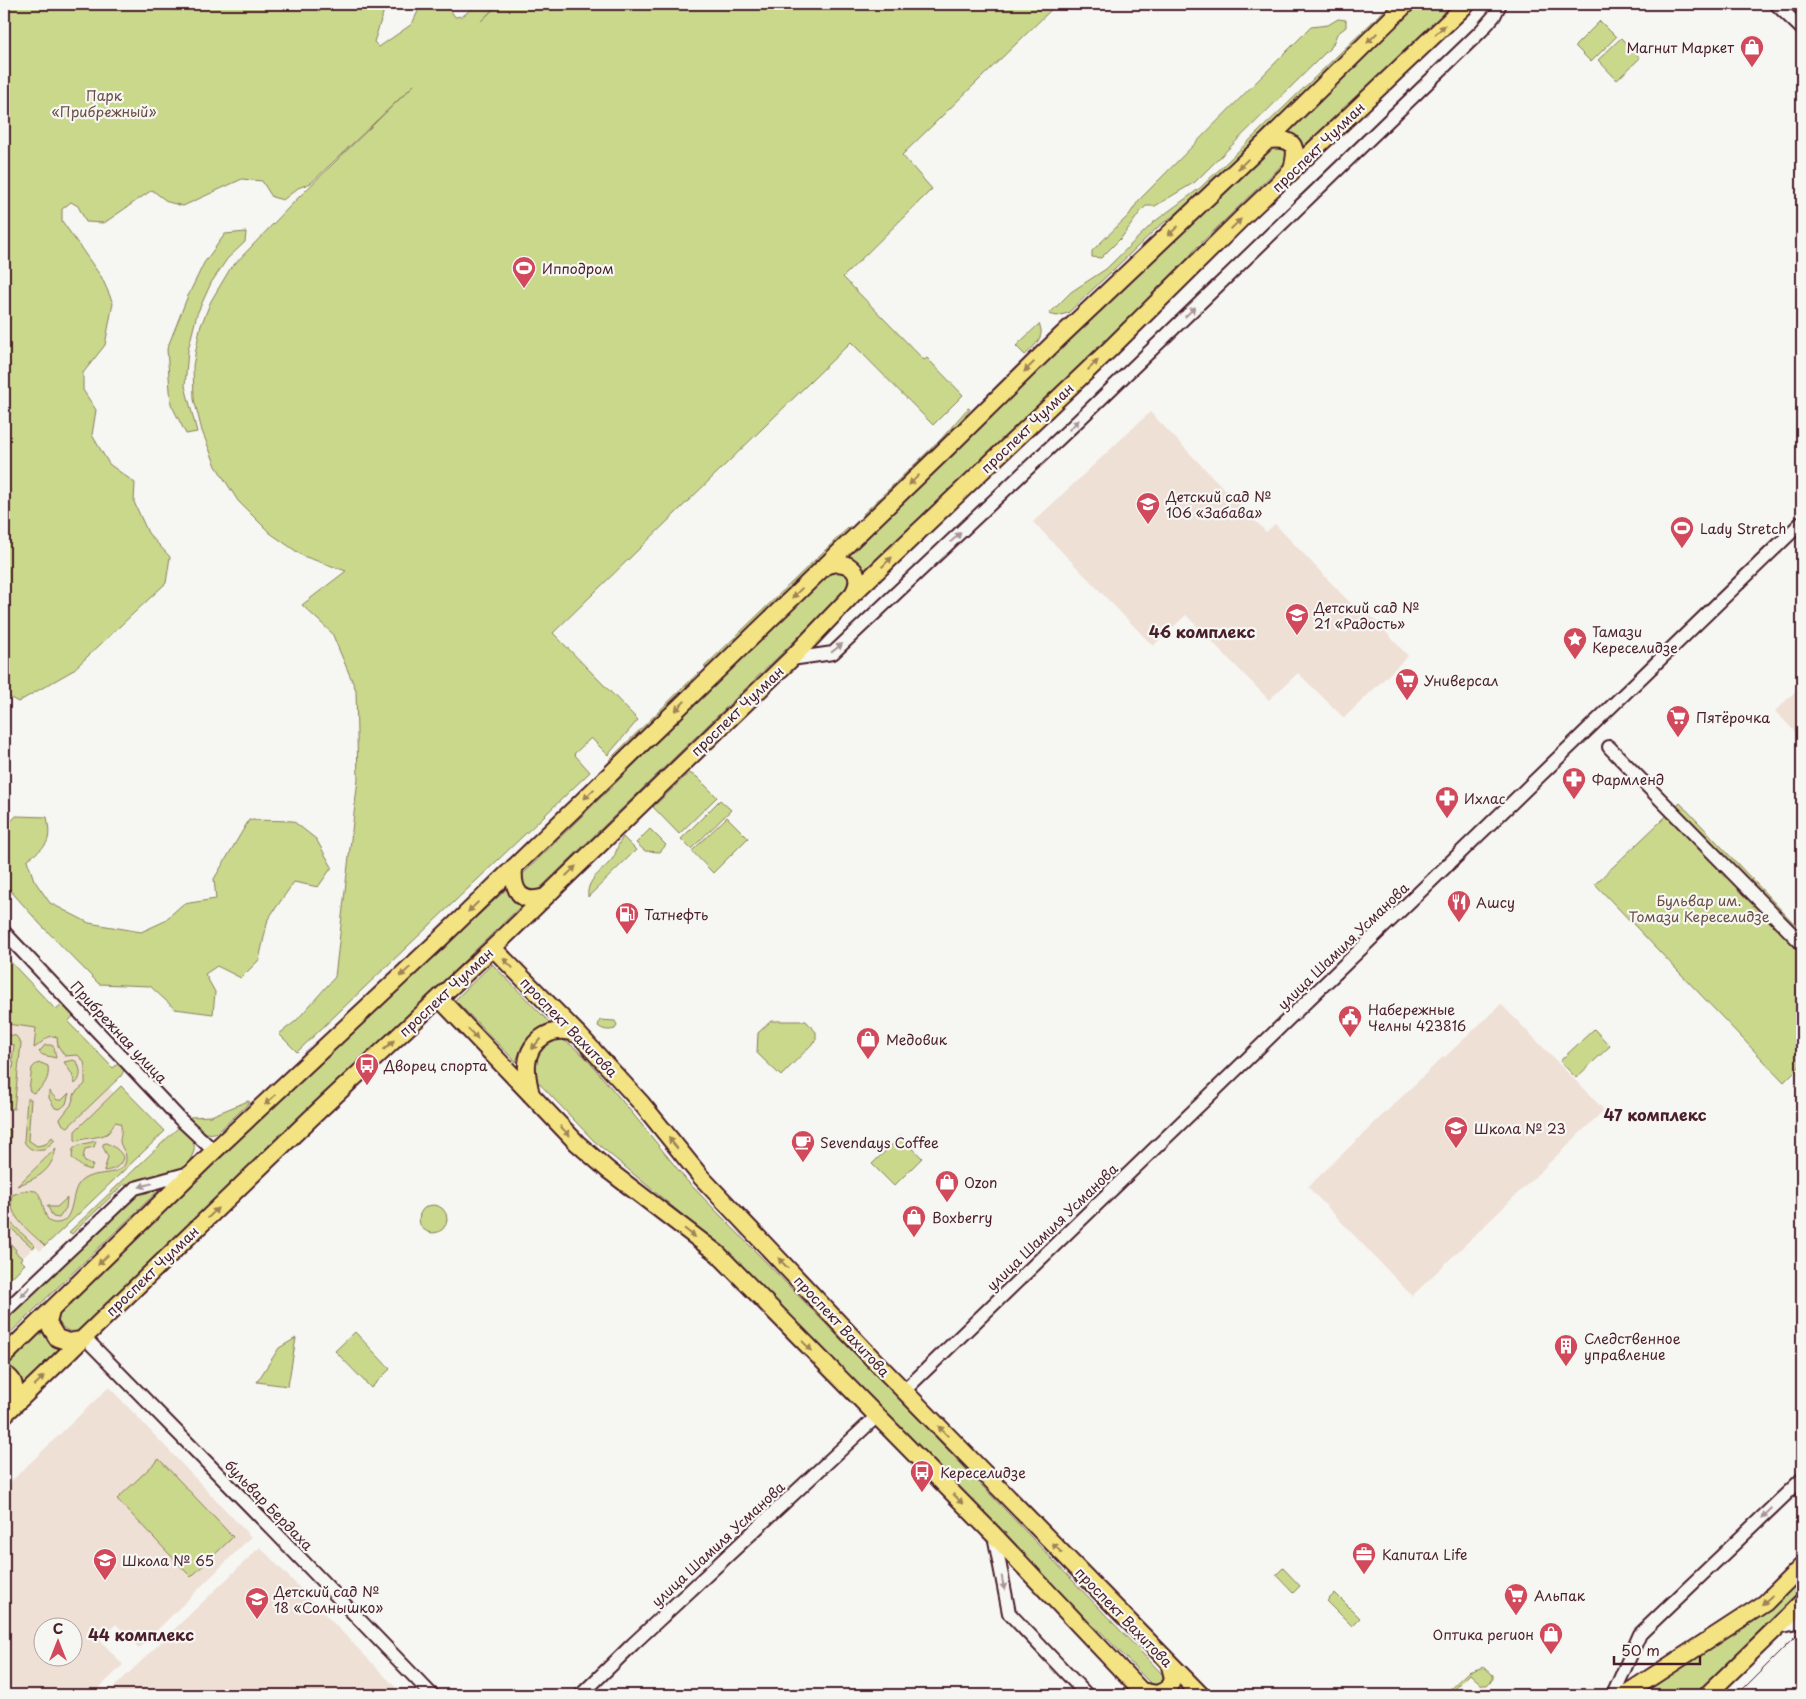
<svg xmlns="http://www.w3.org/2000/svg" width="1806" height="1699" font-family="'Playpen Sans',sans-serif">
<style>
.built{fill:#efe0d6;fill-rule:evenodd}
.green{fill:#cad88c;stroke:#8a7c5c}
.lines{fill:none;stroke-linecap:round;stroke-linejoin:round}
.minor-casing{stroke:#4a1f2b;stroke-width:16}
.major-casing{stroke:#4a1f2b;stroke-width:20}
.minor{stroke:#f6f6f2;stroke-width:12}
.major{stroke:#f4e382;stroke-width:16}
.tram{stroke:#4a1f2b;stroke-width:1}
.oneway{fill:#9f8156}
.oneway2{fill:#a99598}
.labels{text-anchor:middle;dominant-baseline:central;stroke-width:4.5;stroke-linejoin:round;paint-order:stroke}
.poi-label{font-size:14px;fill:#4a1f2b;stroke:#f6f6f2;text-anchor:start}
.park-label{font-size:14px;fill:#6a4d43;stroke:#f6f6f2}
.street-label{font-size:14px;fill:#4a1f2b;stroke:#f6f6f2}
.quarter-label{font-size:16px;font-weight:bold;fill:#4a1f2b;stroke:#f6f6f2}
</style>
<rect width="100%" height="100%" fill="#f6f6f2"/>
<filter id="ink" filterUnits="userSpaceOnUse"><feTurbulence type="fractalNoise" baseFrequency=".02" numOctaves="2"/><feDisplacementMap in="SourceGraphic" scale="10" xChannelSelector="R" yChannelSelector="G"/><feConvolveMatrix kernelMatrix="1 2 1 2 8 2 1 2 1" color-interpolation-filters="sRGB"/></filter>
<g filter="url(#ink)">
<path class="built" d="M1150,412l116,120 9,-8 83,87 5,-4 45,49 -64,62 -46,-45 -29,27 -83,-85 -33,31 -120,-124z
M1802,685v54l-27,-28z
M4,976l153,163 -117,112 -5,-5 -8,8 -7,6 5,4 -21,21z
M1501,1004l103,106 -192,186 -104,-109 135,-130 3,-1z
M109,1387l142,150 -112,111 -23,-24 -16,16 23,25 -28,27 -3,-3 -6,6h-40l-42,-10v-197zM42,1626h30v30h-30z
M260,1547l143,148h-294l-2,-1z"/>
<path class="green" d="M4,4h382l-12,38 5,5 33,-23 7,-15 5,-5h29l-2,7 4,6 8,-1 14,-12h21l-17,17 18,-17h558l-155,151 30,34 -89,88 81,83 3,-2 36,37 -30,30 -82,-83 -298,291 85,87 -30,35 -17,-17 -17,16 16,18 -293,280 -18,-18 17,-13 39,-44 23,-198 -2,-89 -24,-57 -30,-28 44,-34 -43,-15 -33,-23 -32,-32 -22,-35 -14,-35 -8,-32 -1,-33 7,-38 11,-27 19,-32 67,-70 118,-115 -104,99 -13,5 -15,12 -11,-3 -10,-16 -20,-2 -59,27 -15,-4 -16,-12 -48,33 -18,-1 -8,-16 -7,-4 -9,7v12l40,57 11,25 -8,42 -22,28v17l13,20 -4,25 17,29 26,19 -1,19 14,31 22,24 -4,26 -94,88 -54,31 -14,-8z
M1391,4h7l-194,189 -46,34 -90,86 -11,3 -8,-2 22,-22 35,-23 48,-47 46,-34z
M1414,4h42l-154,153c-4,-12 -5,-22 -18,-25z
M1785,4h17v17z
M1338,19l8,1v7l-9,7 -5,12 -137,136 -40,24h-9l-5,5 -19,26 -21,21 -9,-1v-6l37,-36 10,-15 172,-173 17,-2z
M1600,21l16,16 -25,25 -16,-16z
M1621,38l19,20 -23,22 -19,-20z
M1284,147l4,10 -3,5 -88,85 -29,36 -306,294c1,-13 -7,-18 -20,-20l427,-409z
M246,232l-1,10 -18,17 -16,24 -14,31 -9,36 -3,36 12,46 -11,2 -15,-30 -4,-55 20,-51 17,-35 21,-29z
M1039,324c7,13 -5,22 -14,31l-9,-9z
M968,408l2,1 -25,32 -78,74 -4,-1 79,-76z
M850,526v4l-138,137h-8z
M842,567l11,11 -6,12 -311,302 -8,-3 -6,-6v-8l306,-301z
M699,672l-1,7 -86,84 -3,-3z
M689,773l8,4 20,20 -38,37 -26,-27z
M720,800l11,10 -40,39 -10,-10z
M1680,803l122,129v132l-18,18 -189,-198z
M16,816l31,1c5,27 0,28 -20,43l7,20 16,23 39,20 52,9 22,-10 20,-18 33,-5 -2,-20 35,-59 44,1 23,18 16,28 -14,20 -24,-5 -26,37 -9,41 -18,18 -24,-12 -12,8 10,18 -2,22 -38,-5 -25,-23 -51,-2 -59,-60 -30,-34 -6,-13v-48z
M727,817l21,21 -35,35 -21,-22z
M650,829l16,16 -6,7 -15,-1 -9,-8z
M623,837l13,13 -48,47c-2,-19 15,-25 25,-39 4,-6 4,-13 10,-21z
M509,887l14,17 -434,420c-12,11 -26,10 -32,-6l1,-5 252,-242z
M4,955l52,55 7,-6 11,11 -6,7 45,46 7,-6c4,5 5,8 1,14l-53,51 -5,-2 -3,-6 11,-14 4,-12 10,-9v-17l-1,-5 -6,-7 -13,1 -7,-10 -1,-9c-10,-4 -15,7 -23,11l2,-20 -29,-4v-4h-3z
M492,964l62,63c-21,1 -32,16 -38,35l-61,-62z
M600,1020l15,1 2,4 -2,4c-7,2 -12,1 -17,-3z
M771,1021h35l10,11v8l-35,36 -24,-23 1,-20z
M1594,1029l16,17 -34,32 -16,-17z
M4,1034l12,2 5,7 -7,66 -6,-1 1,-5 -2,-1 2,-13 1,-1 1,-20h2l1,-6 -2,-1 2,-16 -10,-2z
M561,1039l9,5 16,14 47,56 55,68 232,239 243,254v6l-6,4 -6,-1 -51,-53 -35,-26 -343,-357 -129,-108 -56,-59 -4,-13 5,-17 13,-10z
M45,1045h6l3,2 2,11 -13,-3 -4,-3z
M73,1060l4,2c4,8 5,16 -2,22l-3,-10 -8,-12z
M41,1063l7,3c2,12 -4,22 -15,27l-4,-3 3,-22 4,-4z
M121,1086l44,45 -120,115c-13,-13 -39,-30 -33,-51l14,-5 10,1c10,7 5,34 21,32 17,-1 14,-28 21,-38 11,-19 50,-3 48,-29 -1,-5 -5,-9 -6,-14 0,-6 3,-12 0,-19l-5,-1c-2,4 -4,8 -7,11 -7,5 -21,4 -30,8l-3,-1v-9z
M49,1091l8,9h5l7,-7 -3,11 -6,5 -5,-1 -6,-10z
M27,1099h4l-3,41 9,6 9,-2 6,-7 3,3 -11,10c-9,1 -16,0 -20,-9z
M248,1101l2,1 -32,30c-14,5 -20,-4 -29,-13l1,-2 21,-1z
M180,1126c4,5 10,10 13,15 5,11 -6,25 -15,30 -13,8 -34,12 -49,17l-5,-4 -52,50 -3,-2z
M4,1129l7,1 -2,20h-5z
M901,1136l21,22 -28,28 -22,-22z
M96,1141l-2,6 -9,2 -2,9 2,4 8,3 -2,5 -9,-3 -10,-9 1,-9 6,-4z
M106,1143c7,3 14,7 17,14 -2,10 -10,13 -19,14l4,-14 -5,-10v-3z
M56,1148c-5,25 -18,29 -39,38z
M4,1154h5l-3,25 -2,4z
M164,1185l-160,154v-19l131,-128z
M67,1198l-1,10 -7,10 -6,-1 -6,-12 3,2h7z
M419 1219a14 14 0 1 1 28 0a14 14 0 1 1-28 0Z
M4,1216l31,30 -2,2 -29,-26z
M4,1236l12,14 -1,2 7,6 -2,2 5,4 -21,21z
M43,1327c2,12 9,18 21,20l-42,41c2,-13 -8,-19 -18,-23z
M355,1332l35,37 -19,19 -36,-37z
M296,1338l-8,48 -31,-4 22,-34z
M159,1459l74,78 -42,40 -74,-78z
M1283,1568l17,18 -7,7 -17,-18z
M1802,1578v11l-108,106h-54l28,-21 72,-44 36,-26z
M1335,1593l25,25 -8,8 -25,-25z
M1484,1667l9,8v4l-6,6h-5l-12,-11 -21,21h-5l24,-23z"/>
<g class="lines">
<g class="minor-casing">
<path id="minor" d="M1776,4l26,25
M791,659l42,-6 246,-233 402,-389 13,-15 6,-12
M1609,747l193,197
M4,932l177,188 33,31
M4,1312l131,-124 58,-16
M84,1337l190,194 158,164
M904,1391l898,-869
M994,1535l15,78 78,82
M1778,1627l24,-5
M581,1695l52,-51 244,-228
M1613,1695l27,-61 162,-155"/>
</g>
<g class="major-casing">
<path id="major" d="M1268,140c30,-3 30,9 23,33
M823,567c21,-11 44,4 30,27
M514,867c-2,23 6,38 31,30
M493,948l86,87 63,69 59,73 171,181 329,337
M440,999l137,144 31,27 110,84 276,281 151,160
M531,1095c-2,-10 -5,-21 -4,-31 2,-25 28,-41 51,-29
M51,1311l-3,12 9,15 12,4 12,-2
M4,1356l210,-205 226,-212 509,-493 111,-109 208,-197 138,-136
M4,1374c15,7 11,23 5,35
M4,1415l307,-297 188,-176 292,-283 62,-65 256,-244 134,-133 224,-213
M1141,1691l16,3 12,-5 4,-11 -4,-16
M1624,1695l141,-92 37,-37
M1707,1695l95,-92"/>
</g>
<use href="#minor" class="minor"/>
<use href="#major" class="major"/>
<path class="tram" d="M1737,1695l65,-65"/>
</g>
<defs><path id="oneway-solid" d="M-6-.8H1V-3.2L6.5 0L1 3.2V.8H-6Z" transform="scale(1.25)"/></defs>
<g class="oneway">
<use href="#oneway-solid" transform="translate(1440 30) rotate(-44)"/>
<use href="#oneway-solid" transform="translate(1372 38) rotate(135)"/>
<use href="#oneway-solid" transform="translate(1243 164) rotate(136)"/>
<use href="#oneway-solid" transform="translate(1236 224) rotate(-44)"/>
<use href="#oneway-solid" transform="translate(1173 231) rotate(137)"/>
<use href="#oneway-solid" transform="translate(1093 365) rotate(-44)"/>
<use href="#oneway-solid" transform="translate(1029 367) rotate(136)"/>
<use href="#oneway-solid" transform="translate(914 480) rotate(136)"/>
<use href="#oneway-solid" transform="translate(887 562) rotate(-44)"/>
<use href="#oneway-solid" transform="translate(797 593) rotate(136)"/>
<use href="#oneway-solid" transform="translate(680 706) rotate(135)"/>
<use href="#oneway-solid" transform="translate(589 794) rotate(136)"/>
<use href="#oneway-solid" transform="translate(571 871) rotate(-44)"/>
<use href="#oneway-solid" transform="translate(473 907) rotate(136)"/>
<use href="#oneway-solid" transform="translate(508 963) rotate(-134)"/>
<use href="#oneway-solid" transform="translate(405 972) rotate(137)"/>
<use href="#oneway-solid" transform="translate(473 1034) rotate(47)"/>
<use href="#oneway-solid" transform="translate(536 1044) rotate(130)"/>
<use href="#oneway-solid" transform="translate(389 1045) rotate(-42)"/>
<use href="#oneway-solid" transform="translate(270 1100) rotate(137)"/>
<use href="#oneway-solid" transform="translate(565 1131) rotate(46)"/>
<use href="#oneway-solid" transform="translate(673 1143) rotate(-129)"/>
<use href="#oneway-solid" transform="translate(213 1213) rotate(-44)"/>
<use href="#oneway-solid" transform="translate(690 1233) rotate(38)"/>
<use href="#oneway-solid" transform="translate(103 1260) rotate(136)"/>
<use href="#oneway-solid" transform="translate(783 1263) rotate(-133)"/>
<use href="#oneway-solid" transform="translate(807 1346) rotate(46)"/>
<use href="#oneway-solid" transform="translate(39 1381) rotate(-44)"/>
<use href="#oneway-solid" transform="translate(943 1431) rotate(-134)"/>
<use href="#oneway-solid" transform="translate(958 1499) rotate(46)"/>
<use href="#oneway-solid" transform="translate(1057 1548) rotate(-134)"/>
<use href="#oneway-solid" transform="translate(1767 1600) rotate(139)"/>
</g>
<g class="oneway2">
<use href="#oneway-solid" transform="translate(1190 312) rotate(-44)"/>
<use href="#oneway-solid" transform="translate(1074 425) rotate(-44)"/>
<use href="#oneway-solid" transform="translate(956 537) rotate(-43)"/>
<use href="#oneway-solid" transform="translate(837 648) rotate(-38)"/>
<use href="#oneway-solid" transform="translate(146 1185) rotate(164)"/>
<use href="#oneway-solid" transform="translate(25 1292) rotate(136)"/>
<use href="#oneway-solid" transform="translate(1767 1513) rotate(136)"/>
<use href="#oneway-solid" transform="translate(1003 1583) rotate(79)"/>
</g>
</g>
<defs>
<g id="shop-pin" transform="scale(1.25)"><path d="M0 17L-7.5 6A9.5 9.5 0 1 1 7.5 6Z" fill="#d1495b" stroke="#f6f6f2"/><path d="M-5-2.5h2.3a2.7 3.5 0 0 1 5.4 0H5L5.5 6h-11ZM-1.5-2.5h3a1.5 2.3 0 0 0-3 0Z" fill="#fff"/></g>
<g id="stadium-pin" transform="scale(1.25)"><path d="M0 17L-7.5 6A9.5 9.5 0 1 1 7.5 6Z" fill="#d1495b" stroke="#f6f6f2"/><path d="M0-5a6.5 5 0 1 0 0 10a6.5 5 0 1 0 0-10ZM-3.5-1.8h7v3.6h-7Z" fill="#fff"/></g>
<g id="school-pin" transform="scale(1.25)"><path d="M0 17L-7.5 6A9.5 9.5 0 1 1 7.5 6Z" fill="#d1495b" stroke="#f6f6f2"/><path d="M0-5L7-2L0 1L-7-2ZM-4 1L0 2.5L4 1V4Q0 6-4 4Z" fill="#fff"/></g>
<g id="sight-pin" transform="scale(1.25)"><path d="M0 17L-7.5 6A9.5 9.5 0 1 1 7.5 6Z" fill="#d1495b" stroke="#f6f6f2"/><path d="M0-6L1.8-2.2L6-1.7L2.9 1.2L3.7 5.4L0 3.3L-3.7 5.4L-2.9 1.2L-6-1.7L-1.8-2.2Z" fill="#fff"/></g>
<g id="supermarket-pin" transform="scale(1.25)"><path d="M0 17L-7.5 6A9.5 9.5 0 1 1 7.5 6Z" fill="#d1495b" stroke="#f6f6f2"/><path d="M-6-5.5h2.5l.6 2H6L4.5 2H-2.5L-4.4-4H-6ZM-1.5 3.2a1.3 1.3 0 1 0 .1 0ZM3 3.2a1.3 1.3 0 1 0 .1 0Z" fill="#fff"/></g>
<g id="pharmacy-pin" transform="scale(1.25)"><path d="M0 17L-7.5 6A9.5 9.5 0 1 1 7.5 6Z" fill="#d1495b" stroke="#f6f6f2"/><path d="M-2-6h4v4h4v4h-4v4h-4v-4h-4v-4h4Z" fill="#fff"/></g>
<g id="restaurant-pin" transform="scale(1.25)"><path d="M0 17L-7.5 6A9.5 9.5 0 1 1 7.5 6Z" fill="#d1495b" stroke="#f6f6f2"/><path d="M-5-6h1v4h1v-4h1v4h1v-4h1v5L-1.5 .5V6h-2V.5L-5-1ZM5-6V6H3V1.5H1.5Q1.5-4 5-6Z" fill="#fff"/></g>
<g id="fuel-pin" transform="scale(1.25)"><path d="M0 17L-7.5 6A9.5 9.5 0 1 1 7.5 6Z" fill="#d1495b" stroke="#f6f6f2"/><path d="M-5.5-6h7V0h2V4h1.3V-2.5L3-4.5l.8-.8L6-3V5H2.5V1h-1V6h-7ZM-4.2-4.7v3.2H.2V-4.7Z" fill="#fff"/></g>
<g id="civic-pin" transform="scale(1.25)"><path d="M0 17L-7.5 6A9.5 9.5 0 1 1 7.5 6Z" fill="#d1495b" stroke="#f6f6f2"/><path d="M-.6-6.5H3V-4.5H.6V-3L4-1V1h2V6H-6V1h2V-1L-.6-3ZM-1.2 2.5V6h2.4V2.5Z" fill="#fff"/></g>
<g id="bus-pin" transform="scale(1.25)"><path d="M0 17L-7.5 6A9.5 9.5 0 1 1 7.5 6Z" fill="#d1495b" stroke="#f6f6f2"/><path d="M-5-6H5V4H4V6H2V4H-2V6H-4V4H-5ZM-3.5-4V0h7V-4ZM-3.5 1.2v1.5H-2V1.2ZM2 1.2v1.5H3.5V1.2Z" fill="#fff"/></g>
<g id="cafe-pin" transform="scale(1.25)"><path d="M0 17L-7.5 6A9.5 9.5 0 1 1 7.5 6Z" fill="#d1495b" stroke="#f6f6f2"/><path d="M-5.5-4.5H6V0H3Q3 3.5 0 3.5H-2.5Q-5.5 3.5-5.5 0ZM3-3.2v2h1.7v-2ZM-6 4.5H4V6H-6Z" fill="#fff"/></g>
<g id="building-pin" transform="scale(1.25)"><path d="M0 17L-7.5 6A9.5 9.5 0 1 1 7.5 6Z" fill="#d1495b" stroke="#f6f6f2"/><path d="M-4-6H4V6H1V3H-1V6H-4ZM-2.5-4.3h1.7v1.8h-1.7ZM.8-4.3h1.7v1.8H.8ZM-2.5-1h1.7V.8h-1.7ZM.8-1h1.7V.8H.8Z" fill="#fff"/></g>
<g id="office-pin" transform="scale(1.25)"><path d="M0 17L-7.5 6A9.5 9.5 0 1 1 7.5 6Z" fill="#d1495b" stroke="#f6f6f2"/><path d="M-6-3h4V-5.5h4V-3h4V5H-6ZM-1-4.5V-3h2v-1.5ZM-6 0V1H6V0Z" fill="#fff"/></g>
</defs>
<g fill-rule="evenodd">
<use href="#shop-pin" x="1752" y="47"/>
<use href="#stadium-pin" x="524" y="268"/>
<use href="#school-pin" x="1148" y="504"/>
<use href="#stadium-pin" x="1682" y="528"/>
<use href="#school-pin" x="1297" y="615"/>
<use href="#sight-pin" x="1575" y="639"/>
<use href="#supermarket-pin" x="1407" y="680"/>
<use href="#supermarket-pin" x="1678" y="717"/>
<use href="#pharmacy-pin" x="1574" y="779"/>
<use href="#pharmacy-pin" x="1447" y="798"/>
<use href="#restaurant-pin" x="1459" y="902"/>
<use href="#fuel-pin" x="627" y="914"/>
<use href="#civic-pin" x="1350" y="1017"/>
<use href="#shop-pin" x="868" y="1039"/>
<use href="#bus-pin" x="367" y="1065"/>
<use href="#school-pin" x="1456" y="1128"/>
<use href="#cafe-pin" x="803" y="1142"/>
<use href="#shop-pin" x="947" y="1182"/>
<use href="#shop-pin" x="914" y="1217"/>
<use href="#building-pin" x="1566" y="1346"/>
<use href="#bus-pin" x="922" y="1472"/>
<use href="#office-pin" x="1364" y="1554"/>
<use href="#school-pin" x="105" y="1560"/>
<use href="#supermarket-pin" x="1516" y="1595"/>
<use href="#school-pin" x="257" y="1599"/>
<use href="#shop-pin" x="1551" y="1634"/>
</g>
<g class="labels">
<g class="poi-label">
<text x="1734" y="47" text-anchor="end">Магнит Маркет</text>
<text x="542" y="268">Ипподром</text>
<text x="1166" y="496">Детский сад №<tspan x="1166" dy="16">106 «Забава»</tspan></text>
<text x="1700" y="528">Lady Stretch</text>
<text x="1314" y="607">Детский сад №<tspan x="1314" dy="16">21 «Радость»</tspan></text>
<text x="1592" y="631">Тамази<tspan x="1592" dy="16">Кереселидзе</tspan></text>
<text x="1424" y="680">Универсал</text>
<text x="1696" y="717">Пятёрочка</text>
<text x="1592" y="779">Фармленд</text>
<text x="1464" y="798">Ихлас</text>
<text x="1476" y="902">Ашсу</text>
<text x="644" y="914">Татнефть</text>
<text x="1368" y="1009">Набережные<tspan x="1368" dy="16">Челны 423816</tspan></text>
<text x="886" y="1039">Медовик</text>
<text x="384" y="1065">Дворец спорта</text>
<text x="1474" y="1128">Школа № 23</text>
<text x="820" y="1142">Sevendays Coffee</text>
<text x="964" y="1182">Ozon</text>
<text x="932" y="1217">Boxberry</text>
<text x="1584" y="1338">Следственное<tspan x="1584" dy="16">управление</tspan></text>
<text x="940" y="1472">Кереселидзе</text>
<text x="1382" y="1554">Капитал Life</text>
<text x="122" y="1560">Школа № 65</text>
<text x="274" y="1591">Детский сад №<tspan x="274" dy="16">18 «Солнышко»</tspan></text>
<text x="1534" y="1595">Альпак</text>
<text x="1534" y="1634" text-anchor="end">Оптика регион</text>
</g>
<g class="park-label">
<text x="104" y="95">Парк<tspan x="104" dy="16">«Прибрежный»</tspan></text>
<text x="1699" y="900">Бульвар им.<tspan x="1699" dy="16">Томази Кереселидзе</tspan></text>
</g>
<g class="street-label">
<text transform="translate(1318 147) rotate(-44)">проспект Чулман</text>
<text transform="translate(1027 428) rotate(-44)">проспект Чулман</text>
<text transform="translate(737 711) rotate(-44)">проспект Чулман</text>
<text transform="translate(1343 946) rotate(-44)">улица Шамиля Усманова</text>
<text transform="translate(446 992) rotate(-43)">проспект Чулман</text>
<text transform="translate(569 1027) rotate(46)">проспект Вахитова</text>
<text transform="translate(119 1032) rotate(47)">Прибрежная улица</text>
<text transform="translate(1052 1227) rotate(-44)">улица Шамиля Усманова</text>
<text transform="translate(152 1271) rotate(-44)">проспект Чулман</text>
<text transform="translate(842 1326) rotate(47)">проспект Вахитова</text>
<text transform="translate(269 1505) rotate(46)">бульвар Бердаха</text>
<text transform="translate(718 1544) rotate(-43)">улица Шамиля Усманова</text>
<text transform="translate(1124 1617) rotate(46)">проспект Вахитова</text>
</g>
<g class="quarter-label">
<text x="1202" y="631">46 комплекс</text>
<text x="1655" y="1114">47 комплекс</text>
<text x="141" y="1634">44 комплекс</text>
</g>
</g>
<rect width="1806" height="1699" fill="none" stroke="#f6f6f2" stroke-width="20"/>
<rect x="10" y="10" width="1786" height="1679" fill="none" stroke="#4a1f2b" stroke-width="2" filter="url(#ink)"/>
<g transform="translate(58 1642)"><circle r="24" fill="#f6f6f2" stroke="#b1a0a2"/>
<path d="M0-4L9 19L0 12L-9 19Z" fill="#d1495b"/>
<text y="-8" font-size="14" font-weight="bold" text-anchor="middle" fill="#4a1f2b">С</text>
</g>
<path d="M1614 1656v8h86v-8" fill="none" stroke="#4a1f2b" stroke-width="2.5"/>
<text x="1621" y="1656" font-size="15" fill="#4a1f2b" stroke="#f6f6f2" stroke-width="4" paint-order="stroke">50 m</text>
</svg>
